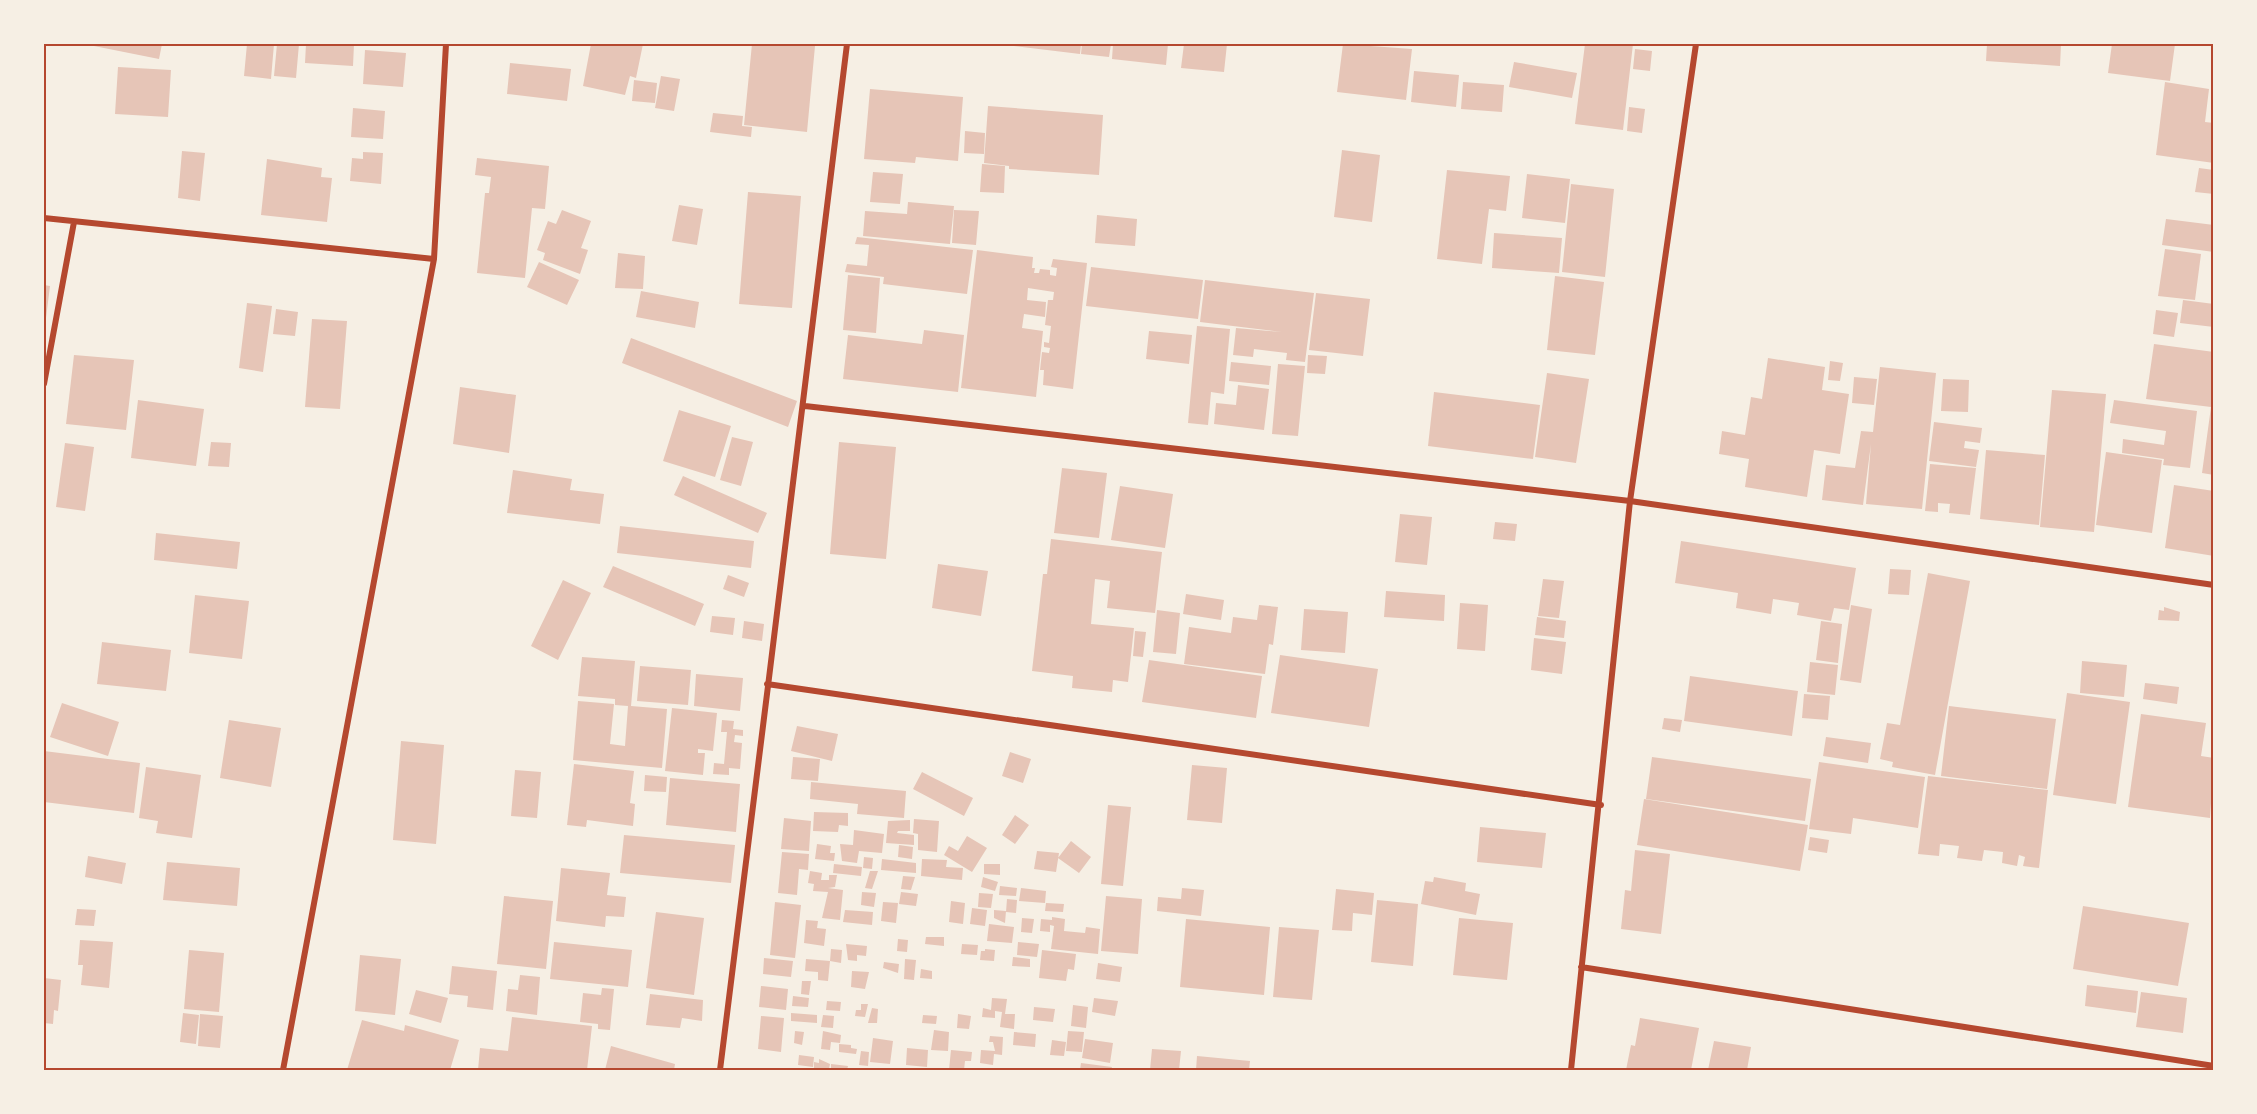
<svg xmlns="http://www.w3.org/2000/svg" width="2257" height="1114" font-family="'DM Sans',sans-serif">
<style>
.building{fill:#e6c5b7}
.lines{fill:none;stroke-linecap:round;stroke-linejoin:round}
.minor{stroke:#b5482f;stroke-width:6}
.neatline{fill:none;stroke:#b5482f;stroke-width:2}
</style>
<rect width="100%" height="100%" fill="#f6efe4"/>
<path class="building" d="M84,44h78l-3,15z
M247,44h27l-3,35 -27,-3z
M277,44h22l-3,34 -22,-2z
M306,44h48l-1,22 -48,-3z
M591,44h52l-7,34 -6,-2 -5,19 -42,-9z
M752,44l63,2 -8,86 -63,-7z
M998,44h83l-1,10z
M1082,44h29l-2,13 -28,-3z
M1113,44h55l-2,21 -54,-6z
M1184,44h43l-3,28 -43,-4z
M1343,44l69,5 -6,51 -69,-8z
M1585,44h48l-10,86 -48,-6z
M1987,44h74l-1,22 -74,-5z
M2112,44h63l-5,37 -62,-8z
M1635,49l17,2 -2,20 -17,-2z
M365,50l41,3 -3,34 -40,-3z
M1514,62l63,11 -5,25 -63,-11z
M510,63l61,6 -4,32 -60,-7z
M118,67l53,3 -3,47 -53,-3z
M1414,71l45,4 -3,32 -45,-5z
M661,76l19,3 -6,32 -19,-3z
M634,80l23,3 -2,20 -23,-2z
M1463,82l41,3 -2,27 -41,-3z
M2165,82l44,7 -4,33 9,1v40l-58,-8z
M870,89l93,8 -5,64 -42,-4 -1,6 -51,-4z
M988,106l115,9 -4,60 -90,-6v-3l-25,-3z
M1629,107l16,2 -3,24 -15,-2z
M353,108l32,3 -2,28 -32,-2z
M713,113l30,3 -1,10 10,1 -1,10 -41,-5z
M965,131l20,2 -1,21 -20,-1z
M1342,150l38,5 -8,67 -38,-5z
M182,151l23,2 -5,48 -22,-3z
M363,152l20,1 -2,31 -31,-3 2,-23 11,1z
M477,158l72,8 -4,43 -13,-1 -7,70 -48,-5 8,-80h4l2,-16 -16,-2z
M267,159l55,9 -1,9 11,1 -5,44 -66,-7z
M982,164l23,2 -1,27 -24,-1z
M2199,168l15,2v24l-19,-2z
M1447,170l63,6 -4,35 -17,-2 -7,55 -45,-5z
M873,172l30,2 -3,30 -30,-2z
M1527,174l43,5 -5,44 -43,-5z
M1571,184l43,5 -9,88 -43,-5z
M748,192l53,4 -9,112 -53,-4z
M908,202l46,4 -4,38 -87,-8 2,-25 42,3z
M679,205l24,4 -6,36 -25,-4z
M562,210l29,11 -10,27 7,2 -8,24 -37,-14 2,-7 -8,-3 11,-29 8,3z
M954,210l25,1 -3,34 -24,-2z
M1097,215l40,4 -2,27 -40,-3z
M2166,219l48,6v27l-52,-7z
M1494,233l68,5 -3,35 -67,-5z
M857,237l116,13 -6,44 -84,-10 1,-7 -39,-5 2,-8 20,2 2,-21 -14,-1z
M2165,249l36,5 -6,46 -37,-4z
M977,250l56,7 -1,11h3l-1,5h5l1,-4 10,1v5l6,1 1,-8 -6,-1 2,-8 34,4 -14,126 -30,-4 1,-15h-4l2,-18 7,1 1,-5 -6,-1v-5l5,1 2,-17 -6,-1 3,-25h5l1,-8 -26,-4 -1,12 19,2 -1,15 -21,-3 -2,14 21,3 -7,66 -75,-9z
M618,253l27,3 -2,33 -28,-1z
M539,262l40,18 -12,25 -40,-18z
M1091,267l112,13 -5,39 -112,-13z
M848,275l32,3 -4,55 -33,-3z
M1555,276l49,6 -9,73 -48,-5z
M1205,280l109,13 -9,69 -19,-2 1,-7 -33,-4 -1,8 -20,-2 3,-27 46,4 -82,-10z
M44,285l6,1 -5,40h-1z
M641,291l58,11 -4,26 -59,-11z
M1316,293l54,6 -7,57 -54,-6z
M2183,300l31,4v23l-34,-4z
M247,303l25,3 -9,66 -24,-4z
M276,309l22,3 -3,24 -22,-2z
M2156,310l22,3 -4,24 -21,-3z
M312,319l35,2 -7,88 -35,-2z
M1197,326l33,3 -6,65 -13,-2 -3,33 -20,-2z
M924,330l40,5 -6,57 -115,-13 5,-44 74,9z
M1149,331l43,4 -3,29 -43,-5z
M631,338l166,63 -9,26 -166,-64z
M2154,344l60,8v123l-12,-2 9,-66 -65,-8z
M74,355l60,5 -8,70 -60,-6z
M1308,355l19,1 -2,18 -18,-1z
M1768,358l57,9 -3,23 27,4 -9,60 -26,-4 -7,47 -62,-10 4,-28 -30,-5 3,-23 23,4 6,-38 11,2z
M1830,361l13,2 -3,18 -12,-1z
M1231,362l40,4 -2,19 -40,-4z
M1278,364l27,2 -7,70 -26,-2z
M1880,367l56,6 -14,136 -56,-5 5,-60 -8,61 -41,-5 4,-35 29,3 6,-37 12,1z
M1547,373l42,6 -13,84 -41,-6z
M1854,377l23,2 -3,26 -22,-2z
M1943,379l26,1 -1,32 -27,-1z
M1238,385l31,4 -5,41 -50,-6 2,-21 20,2z
M460,387l56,8 -7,58 -56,-9z
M2052,390l54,4 -12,138 -54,-5z
M1434,392l106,13 -7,54 -105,-13z
M138,400l66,9 -8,57 -65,-8z
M2114,400l83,11 -7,57 -27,-3 1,-6 -42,-6 1,-14 41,6 2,-14 -56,-8z
M679,410l52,16 -16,51 -52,-16z
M1934,422l48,6 -2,15 -15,-2 -1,7 15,2 -3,17 -47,-6z
M732,437l21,5 -12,44 -21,-6z
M211,442l20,1 -2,24 -21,-1z
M839,442l57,5 -10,112 -56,-5z
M65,443l29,4 -9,64 -29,-4z
M1986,450l59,5 -6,70 -59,-6z
M2106,452l56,8 -10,73 -56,-8z
M1930,464l46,4 -6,47 -21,-2 1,-9 -12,-1v9l-13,-1z
M1062,468l45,5 -8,65 -45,-5z
M513,470l59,9 -2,11 34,4 -4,30 -93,-11z
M683,476l84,37 -9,20 -84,-38z
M2174,485l40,6v65l-49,-8z
M1120,486l53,8 -8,54 -54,-8z
M1400,514l32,3 -5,48 -32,-3z
M1495,522l22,2 -2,17 -22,-2z
M620,526l134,15 -3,27 -134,-15z
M156,533l84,9 -3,27 -83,-9z
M1051,539l111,13 -7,61 -48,-5 3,-27 -15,-2 -4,45 43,4 -6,54 -15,-2 -1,12 -40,-4 1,-12 -41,-5 11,-97h4z
M1681,541l175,27 -7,42 -15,-2 -3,13 -34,-6 2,-12 -26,-4 -2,15 -35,-6 2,-15 -63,-10z
M938,564l50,7 -7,45 -49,-8z
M613,566l91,38 -9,22 -92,-39z
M1890,569l21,1 -2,25 -21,-1z
M1928,573l42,8 -35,194 -43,-8 1,-5 -13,-3 7,-36 13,2z
M728,575l21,8 -5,14 -21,-8z
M1543,579l21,2 -5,37 -21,-2z
M563,580l28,13 -33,67 -27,-14z
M1386,591l59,4 -1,26 -60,-4z
M1186,594l38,6 -3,20 -38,-6z
M195,595l54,6 -7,58 -53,-6z
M1460,603l28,2 -3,46 -28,-2z
M1259,605l19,2 -5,38 -4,-1 -4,30 -81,-10 5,-37 42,6 2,-16 24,3z
M1851,605l21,4 -11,74 -21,-3z
M2164,607l16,5 -1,9 -21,-1 1,-10 5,1z
M1304,609l44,3 -3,41 -44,-3z
M1157,610l23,3 -4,41 -23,-2z
M712,616l23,2 -2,17 -23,-3z
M1537,617l29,4 -2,17 -29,-3z
M744,621l20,3 -2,17 -20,-3z
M1821,621l21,3 -4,39 -22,-3z
M1135,631l11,1 -3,25 -10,-1z
M1534,638l32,4 -4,32 -31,-4z
M102,642l69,8 -5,41 -69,-7z
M1280,655l98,14 -9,58 -98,-14z
M582,657l53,4 -4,45 36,3 -5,59 -89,-8 5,-59 36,3 -4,40 15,2 3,-40 -13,-1v-6l-37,-3z
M1149,660l113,16 -6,42 -114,-16z
M2082,661l45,4 -3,32 -44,-4z
M1810,662l28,3 -3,30 -28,-3z
M640,666l51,4 -3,35 -51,-4z
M696,674l47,4 -3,33 -46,-5z
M1690,676l108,15 -6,45 -108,-15z
M2145,683l34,4 -2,17 -34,-5z
M2067,693l63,9 -14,102 -63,-9z
M1804,694l26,2 -2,24 -26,-2z
M62,703l57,19 -11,34 -58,-19z
M1949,706l107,13 -9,70 -106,-13z
M672,708l45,5 -4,38 -15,-2v4h7l-2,22 -38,-4z
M2141,714l65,9 -5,33 13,2 -4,60 -82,-11z
M1664,718l18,2 -2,12 -18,-3z
M229,720l52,8 -10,59 -51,-9z
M722,720l12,1 -1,8 10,1v6l-8,-1 -1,7 8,1 -2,26 -11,-1v7l-16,-1 1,-11 10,1 3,-32h-6z
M797,726l41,8 -6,27 -41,-10z
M1826,737l45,6 -3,20 -45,-7z
M401,741l43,4 -8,99 -43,-4z
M44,751l96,12 -6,50 -90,-11z
M1010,752l21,7 -8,24 -21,-7z
M793,757l27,2 -2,22 -27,-2z
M1652,757l159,22 -6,42 -159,-22z
M1819,762l106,15 -7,51 -65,-10 -2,16 -42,-5z
M574,764l60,7 -4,32 5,1 -2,22 -46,-6 -1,7 -19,-2z
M1192,765l35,3 -5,55 -35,-3z
M146,767l55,8 -9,63 -36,-5 2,-12 -19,-3z
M515,770l26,2 -4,46 -26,-2z
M922,772l51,26 -9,18 -51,-27z
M645,775l22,2 -1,15 -22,-1z
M1928,776l120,14 -9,78 -16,-2 2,-9 -6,-2 -2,11 -15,-3 1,-11 -19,-2 -2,11 -25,-3 2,-12 -19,-2 -1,12 -21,-2z
M670,778l70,6 -4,48 -70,-7z
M811,782l95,9 -2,27 -47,-4 1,-10 -48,-5z
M1644,799l164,26 -8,46 -163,-26z
M1108,805l23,2 -8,79 -22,-2z
M814,812l34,1v13l-9,-1 -1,7 -25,-1z
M1015,815l14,10 -14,19 -13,-9z
M784,818l27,3 -2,30 -28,-2z
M914,819l25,2 -2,31 -19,-2v-16l-5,-1z
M910,820v11h-12l-1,2 17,2v10l-28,-2 2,-22z
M1480,827l66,6 -4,35 -65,-6z
M854,830l30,4 -2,19 -23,-2 -2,12 -15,-2 -2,-17 13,1z
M624,835l111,10 -4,38 -111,-10z
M967,836l20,12 -15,24 -28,-17 5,-9 9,5z
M1810,837l19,3 -2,13 -19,-3z
M1071,841l20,16 -12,16 -21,-15z
M817,844l14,2 -1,7h5l-1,8 -19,-2z
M899,845l14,2 -1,12 -14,-2z
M1635,850l35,4 -9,80 -40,-5 4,-39 6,1z
M1037,851l22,2 -3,19 -22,-3z
M782,852l27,2 -1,16 -9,-1 -2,26 -19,-2z
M88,856l38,7 -4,21 -37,-7z
M864,857l9,1 -1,11 -9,-1z
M882,859l34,4v10l-35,-3z
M922,859l25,1 -1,7 17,1 -1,12 -41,-4z
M167,862l73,6 -3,38 -74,-6z
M834,864l28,3 -1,9 -28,-3z
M984,864h16v11l-16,-1z
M561,868l49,5 -3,22 19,2 -2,20 -18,-1 -1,11 -49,-6z
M810,871l12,2 -1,7h8v-5h8l-2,12 -7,1 15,2 -3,30 -18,-2 6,-26 -15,-1 1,-7 -6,-1z
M870,871h8l-6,18 -7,-1z
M903,876l12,1 -4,13 -10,-1z
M983,877l15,5 -3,9 -14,-4z
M1434,877l32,6 -1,8 15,3 -4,21 -55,-11 4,-23 8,1z
M1000,886l17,2 -1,8 -17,-1z
M1021,888l25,3 -1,12 -26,-2z
M1182,888l22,2 -3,26 -44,-5 1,-14 23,2z
M1336,889l38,4 -2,22 -19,-2 -1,18 -20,-1z
M862,892l14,1 -2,14 -13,-2z
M901,892l17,2 -2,12 -17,-2z
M979,893l14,1 -2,14 -13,-1z
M504,896l49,5 -7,68 -49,-5z
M1106,896l36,3 -4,55 -37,-3z
M1007,899l10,1 -1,13 -10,-1z
M1377,900l41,4 -5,62 -42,-4z
M951,901l14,2 -2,21 -14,-2z
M775,902l26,3 -6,53 -25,-3z
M883,902l15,1 -2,20 -15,-2z
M1046,903l18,1 -1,8 -18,-1z
M2083,906l106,17 -11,63 -105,-17z
M972,908l15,2 -2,16 -15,-2z
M77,909l19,1 -2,16 -19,-1z
M845,910l28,2 -1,13 -29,-3z
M994,910l12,1 -1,12 -11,-5z
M656,912l48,6 -10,77 -48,-7z
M1052,917l13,2 -1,12 21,2 1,-6 14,2 -2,25 -47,-5 3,-23 -4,-1v7l-10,-1 1,-12 11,1z
M1022,918l12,1 -2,14 -11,-1z
M1459,918l54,5 -6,57 -54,-5z
M1186,919l84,8 -6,68 -84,-8z
M806,920l12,1 -1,7 9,1 -2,17 -20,-3z
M989,924l25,3 -2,16 -25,-2z
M1279,927l40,3 -7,70 -39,-3z
M926,937h18v9l-19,-2z
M898,939l10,1 -1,12 -10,-1z
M80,940l33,2 -4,46 -28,-3 2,-20h-5z
M554,942l78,8 -4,37 -78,-8z
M1018,942l21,2 -2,13 -20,-2z
M846,944l21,2 -1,10 -9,-1v6l-9,-1z
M962,944l16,1 -1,10 -16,-1z
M831,949l11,1 -1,13 -11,-2z
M985,949l10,1 -1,11 -14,-1 1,-9h4z
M189,950l35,3 -5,59 -35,-3z
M1042,950l34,4 -2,16 -6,-1 -2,12 -27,-3z
M360,955l41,4 -6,56 -40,-4z
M1013,957l17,2v8l-18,-1z
M764,958l29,3 -2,16 -28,-3z
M806,959l24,2 -2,20 -10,-1v-8l-13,-1z
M905,959l11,1 -2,20 -10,-1z
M884,962l15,2 -1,9 -15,-5z
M1098,963l24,4 -2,15 -24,-3z
M452,966l45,5 -4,39 -26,-3 1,-11 -19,-2z
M921,969l11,2v8l-12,-1z
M852,971l17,1 -4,17 -14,-2z
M520,975l20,2 -3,38 -31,-4 2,-22 10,1z
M44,978l17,2 -3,31 -4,-1 -1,14 -9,-1z
M802,981h9l-2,14 -8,-1z
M2087,985l51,6 -2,22 -51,-7z
M761,986l27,3 -2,21 -27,-3z
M602,988l12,1 -4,41 -12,-1v-5l-18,-2 3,-29 18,2z
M416,990l32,8 -7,25 -32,-9z
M2141,992l46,6 -4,35 -47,-6z
M650,994l53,6 -1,21 -20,-3 -2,10 -34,-3z
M793,996l16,2 -1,9 -16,-1z
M992,998l15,1 -2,15h10l-1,15 -14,-2 2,-15 -7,-1v7l-13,-1 1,-9 8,2z
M1094,998l24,3 -3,15 -23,-4z
M827,1001l14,1 -1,9 -14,-1z
M861,1004h7l-3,13 -10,-1 1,-6h5z
M1073,1005l15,2 -2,21 -15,-2z
M1034,1007l21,2 -2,13 -20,-2z
M872,1008l6,1 -1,14h-9z
M183,1013l16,2 -3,29 -16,-2z
M791,1013l26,2v8l-26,-2z
M200,1014l23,2 -3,32 -22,-2z
M958,1014l13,2 -2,13 -12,-1z
M823,1015l11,1 -1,12 -12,-1z
M923,1015l14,1 -1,8 -14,-1z
M761,1016l23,2 -3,34 -23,-3z
M512,1017l80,9 -5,44h-109l2,-22 28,3z
M1640,1018l59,10 -8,42h-65l5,-25 4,1z
M362,1020l42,11 1,-6 54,15 -9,30h-103z
M934,1030l15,2 -1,19 -17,-1z
M795,1031l9,1 -2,13 -8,-2z
M823,1031l18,4 -1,8 -9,-1 -1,8 -9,-1z
M1068,1031l16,1 -2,20 -16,-1z
M1014,1032l22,2 -1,13 -22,-2z
M990,1036l13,1 -1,18 -8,-1 -1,11 -13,-2 1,-13 14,1 -2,-9h-4z
M873,1038l20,3 -3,23 -20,-2z
M1085,1039l28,4 -3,20 -28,-5z
M1052,1040l14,2 -2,14 -14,-1z
M1714,1041l37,6 -4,23h-39z
M839,1044l12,1v3l6,1 -1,5 -17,-2z
M611,1046l64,18 -1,6h-69z
M907,1048l21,2 -1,17 -21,-2z
M1152,1049l29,2 -2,19h-29z
M951,1050l21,2 -1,9h-6l-1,9h-15z
M861,1051l8,1 -1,14 -9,-1z
M799,1055l15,2 -1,10 -15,-2z
M1197,1056l53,5 -1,9h-53z
M819,1059l11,5 -1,5 -12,1 -3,-2v-6l5,1z
M1081,1063l31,4 -1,3h-31z
M831,1064l17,2 -1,4h-16z"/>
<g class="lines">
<path class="minor" d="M44,218l390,41
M44,384l30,-162
M805,406l825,95 584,84
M767,684l834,121
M1581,967l633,99
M283,1070l151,-811 12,-215
M720,1070c42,-342 87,-684 127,-1026
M1571,1070l59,-569 66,-457"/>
</g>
<rect width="2257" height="1114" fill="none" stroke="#f6efe4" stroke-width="90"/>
<rect x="45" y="45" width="2167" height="1024" class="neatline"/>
</svg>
